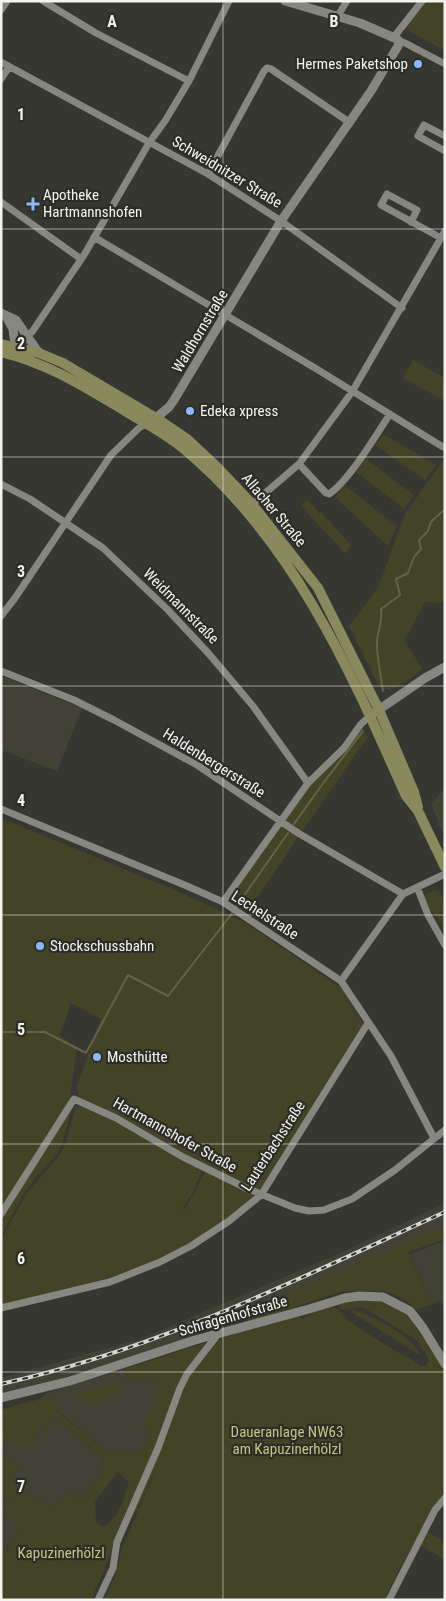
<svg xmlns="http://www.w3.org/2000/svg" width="446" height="1601" font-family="'Roboto Condensed',sans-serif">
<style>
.built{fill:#414136}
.green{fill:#434327;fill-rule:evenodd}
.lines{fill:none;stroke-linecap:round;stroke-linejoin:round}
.stream{stroke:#646248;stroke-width:2}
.minor{stroke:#868781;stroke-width:7}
.tertiary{stroke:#868781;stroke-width:9}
.secondary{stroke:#89895e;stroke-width:10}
.rail-casing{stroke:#d6d6d3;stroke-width:4}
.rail{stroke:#2d2d28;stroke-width:2;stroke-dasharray:5.5;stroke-linecap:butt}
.grid{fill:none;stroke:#f4f4f1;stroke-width:1;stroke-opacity:0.55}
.poi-dot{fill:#8cb9fc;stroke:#2d2d28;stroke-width:2}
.labels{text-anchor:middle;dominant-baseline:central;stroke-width:4.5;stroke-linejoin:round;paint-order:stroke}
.poi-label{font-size:15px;fill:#f4f4f1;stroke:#2d2d28;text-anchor:start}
.street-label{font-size:15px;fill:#f4f4f1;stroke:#2d2d28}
.park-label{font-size:15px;fill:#c6c583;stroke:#2d2d28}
.grid-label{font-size:16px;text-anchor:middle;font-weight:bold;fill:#f4f4f1;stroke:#2d2d28;stroke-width:4.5;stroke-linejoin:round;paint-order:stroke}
</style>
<rect width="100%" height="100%" fill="#373732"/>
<path class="built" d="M1,676l81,32 -25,63 -56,-21z
M445,787v51l-14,-34z
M445,1203v25l-89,40 -207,85 -100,29 -48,11v-15l142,-40 202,-87z
M445,1240v72l-5,-12 -8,4 -22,-49z
M124,1369l3,11 10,1 12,-4 14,12 -20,37 7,7 -8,18 -7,3 -12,-4 -14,3 -52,-43 -1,-10 -16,-1 8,-7z
M53,1417l51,42 -3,15 -19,26 -11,-7 -15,12 -16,-2 -27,-19 -8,-30 -4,4v-12l7,-9 28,-1z
M1,1495l10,7 7,32 -12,15 -5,1z"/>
<path class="green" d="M425,1h20v50l-41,-23z
M413,360l32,18v23l-42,-23z
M383,434l53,31 -11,15 -50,-35z
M365,458l49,37 -10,14 -48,-37z
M445,458v145l-20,-1 -21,39 19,28c-12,8 -30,28 -44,17l-30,-60 29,-38 27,-74z
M344,485l53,41 -9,20 -53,-49z
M307,499l12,14 2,-1 31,34 -7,7 -44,-47z
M362,727l6,10 -63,90 -56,83 -21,-11 82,-115z
M1,818l176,73 69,32 95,65 23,37 -97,155 -6,9 -5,1c-6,15 -25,26 -38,35 -19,13 -39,26 -59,35 -50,23 -105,33 -158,45v-65l25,-46 34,-39 5,-10 11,-39 16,2 111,61 -10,23 -11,17h3l25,-46 -5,2c-43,-21 -81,-50 -126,-67l-2,-12 24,-67 -30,-16 -11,32 17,13 -8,56 -68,105z
M434,890l6,2 5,11v27l-7,-12 -9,-9 -7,-12z
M70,1108h2l-10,36 -5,10 -21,23 -12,16 -23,43v-18z
M434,1230h11l-2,10 -35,12 24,52 -11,4 -5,1 -13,-11 -19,-7h-40l-92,30 -5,-1 1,-9z
M358,1298l21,1 33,18 33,50v124l-44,75 -17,34h-280l10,-21 8,-31 38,-88 -23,50 -26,44 -20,46h-90v-50l6,-1 11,-15 -3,-11 -12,-8 8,-13 -10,-7v-37l4,-4 15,13 -9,11 2,6 27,19 16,2 15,-12 11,7 19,-26 3,-15 -51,-42 -17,19 -3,10h-14l-11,-9 -7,9v-36c14,-4 47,-17 58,-8l-2,9 52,42 14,-3 11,4 8,-3 8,-18 -8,-7 20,-37 -13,-12 -12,4 -10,-1 -3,-11 80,-26 1,4 7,1 6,-9 8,-4 73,-19 3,3 7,-3 9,-6 13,-4 6,2 11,13 41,26 25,14 6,5h6l3,-6 -12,-20 -51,-31 -8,-2 -15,3 -5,-4 1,-3zM117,1472l12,10c-6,17 -9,37 -27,45l-6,-5 -1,-20z
M354,1310c17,5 60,28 66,44h-2l-67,-42z
M120,1381l1,9c-14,10 -26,21 -43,8l-1,-4z
M428,1532l17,10v18l-25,-15z"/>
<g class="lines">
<path class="stream" d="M383,691c-2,-15 -6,-32 -6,-47 0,-14 6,-21 4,-35l19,-14 -4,-16 12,-6 6,-16 7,-8 -2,-9 9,-9 3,-9 14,-13
M294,824l30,-42 39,-51
M236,907l52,-74
M1,1032h44l41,21 42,-78 40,21 65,-84"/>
<path class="minor" d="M43,1l53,32 93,48
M1,10l6,-9
M337,17l10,-16
M394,37l28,-36
M399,41l6,2 40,21
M1,62l207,112 73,47 121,87
M1,79l8,-12
M445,136l-21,-11 -6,11 27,15
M208,174l56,-103 3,-3 4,1 78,53
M1,202l80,57
M411,222l6,-12 -30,-16 -6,11 60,33
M94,237l221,131 128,79
M27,335l5,-3 52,-77 65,-112 16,-22 24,-40 40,-80
M299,464l27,29 3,1c20,-13 47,-59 61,-80
M1,484l29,15 73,49 65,62 41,44 44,52 55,77
M249,507l50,-43 53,-72 93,-161
M1,616l14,-18 96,-143 28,-27 10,-6
M1,671l73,29 40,20 83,45 101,68 105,61
M1,809l186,77 36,16 118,79 50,75 43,82
M417,887l11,28 17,30
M223,902l85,-119 36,-35 17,-24 9,-8
M341,981l62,-87 42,-20
M1,1214l73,-115 42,19 67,39 63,31 49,20 14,3 15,-1 28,-11 43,-29 50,-40
M1,1308l109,-26 50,-20 31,-16 38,-25 32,-26 107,-172
M98,1600l15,-32 4,-26 41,-94 22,-60 7,-14 31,-40
M389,1600l46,-90 10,-12"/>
<path class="tertiary" d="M1,313l15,7 23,33
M6,316l7,13 3,25
M156,418l13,-11 5,-7 107,-179 90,-130 27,-45 1,-5 -2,-2 -37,-16 -75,-22
M374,713l51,-35 20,-11
M1,1398l69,-17 125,-41 114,-31 36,-11 14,-2 24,1 27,14 13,17 22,36"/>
<path class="secondary" d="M1,344l38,9 24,10 93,55 31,21 30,28 35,37 66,84 61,122 35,82 4,15
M1,352c43,10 79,32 116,54 22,14 47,26 67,43 110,92 165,219 222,347l12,15 27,56"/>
<g class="rail-casing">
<path id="rail" d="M1,1384c156,-34 299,-106 444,-172"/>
</g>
<use href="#rail" class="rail"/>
</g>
<path class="grid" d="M223,1v1599M1,229h444M1,457h444M1,686h444M1,915h444M1,1144h444M1,1372h444"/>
<g class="poi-dot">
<circle cx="418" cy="64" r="5"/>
<path d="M30.5 196.5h5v5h5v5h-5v5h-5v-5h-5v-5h5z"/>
<circle cx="190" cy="411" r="5"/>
<circle cx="40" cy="946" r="5"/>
<circle cx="97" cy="1057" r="5"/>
</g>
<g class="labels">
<g class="poi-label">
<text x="408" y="64" text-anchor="end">Hermes Paketshop</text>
<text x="43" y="195">Apotheke<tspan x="43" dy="17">Hartmannshofen</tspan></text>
<text x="200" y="411">Edeka xpress</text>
<text x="50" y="946">Stockschussbahn</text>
<text x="107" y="1057">Mosthütte</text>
</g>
<g class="street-label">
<text transform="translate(227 172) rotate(31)">Schweidnitzer Straße</text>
<text transform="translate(200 331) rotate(-59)">Waldhornstraße</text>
<text transform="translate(274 510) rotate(50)">Allacher Straße</text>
<text transform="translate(181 606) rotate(45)">Weidmannstraße</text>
<text transform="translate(214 763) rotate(32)">Haldenbergerstraße</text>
<text transform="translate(265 915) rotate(33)">Lechelstraße</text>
<text transform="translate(175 1135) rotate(29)">Hartmannshofer Straße</text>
<text transform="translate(273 1146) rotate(-57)">Lauterbachstraße</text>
<text transform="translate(233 1316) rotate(-16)">Schragenhofstraße</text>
</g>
<g class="park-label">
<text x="287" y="1432">Daueranlage NW63<tspan x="287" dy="17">am Kapuzinerhölzl</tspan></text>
<text x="61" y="1553">Kapuzinerhölzl</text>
</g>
</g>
<g class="grid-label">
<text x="112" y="27">A</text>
<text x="334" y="27">B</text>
<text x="21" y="120">1</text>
<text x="21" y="349">2</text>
<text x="21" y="577">3</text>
<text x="21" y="806">4</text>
<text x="21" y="1035">5</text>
<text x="21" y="1264">6</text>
<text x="21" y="1492">7</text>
</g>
<rect width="446" height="1601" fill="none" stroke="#f4f4f1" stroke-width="5"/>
</svg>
